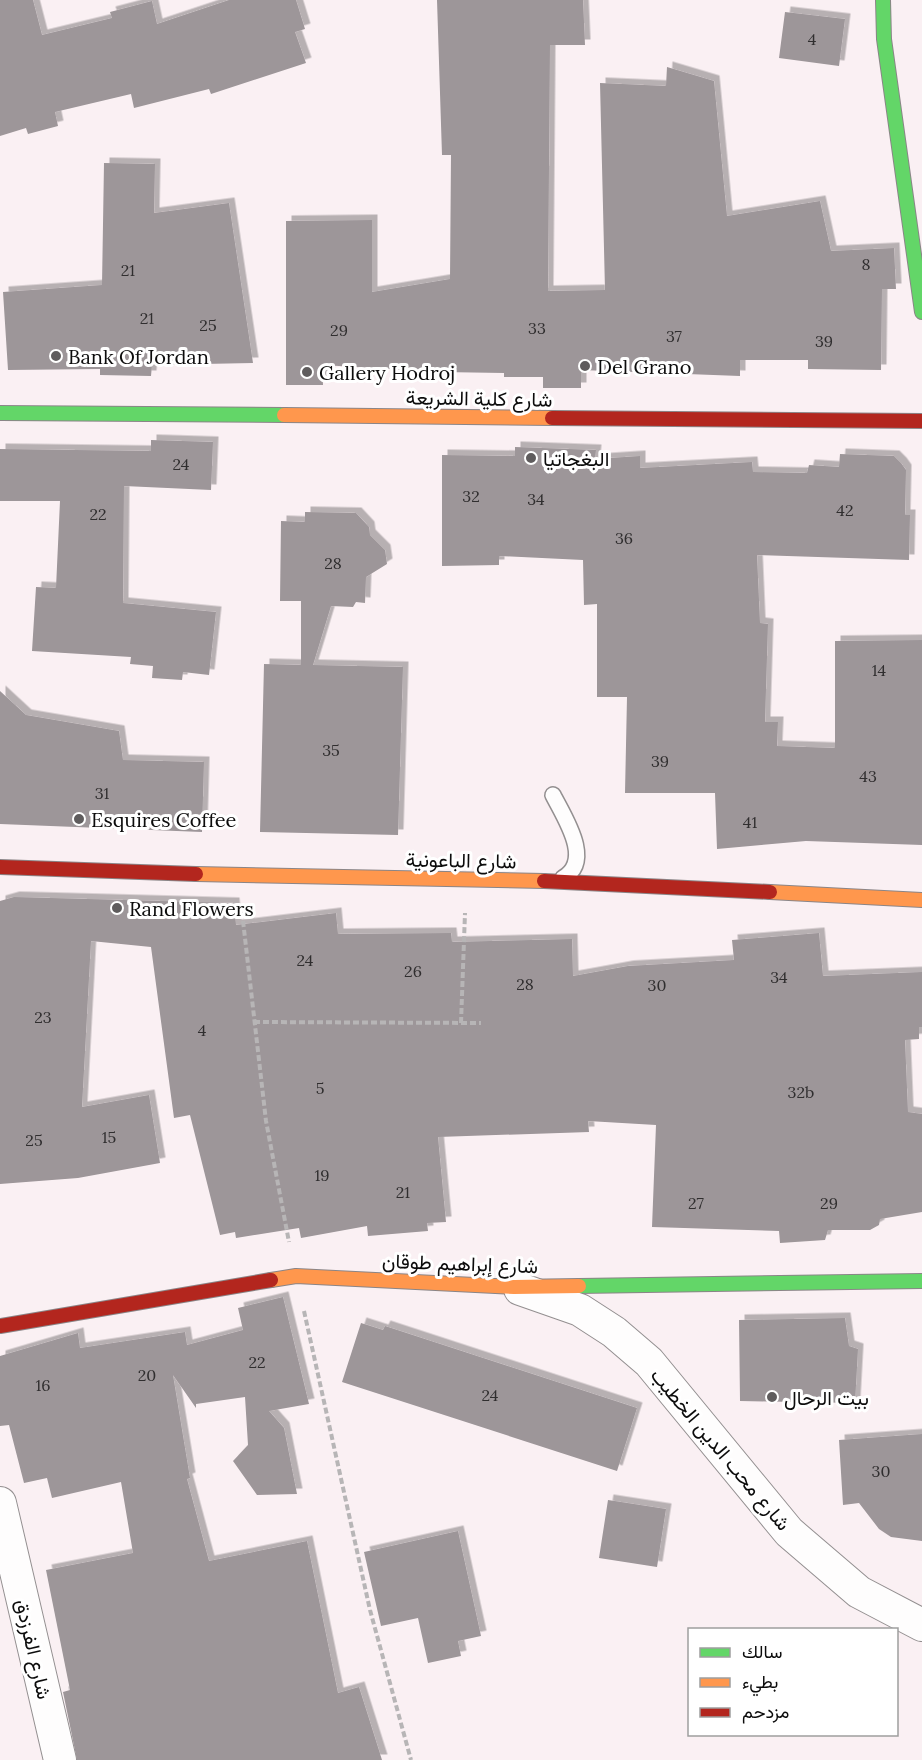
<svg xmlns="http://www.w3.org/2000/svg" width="922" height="1760" font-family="Lora,Vazirmatn,serif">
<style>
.building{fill:#9d9699;filter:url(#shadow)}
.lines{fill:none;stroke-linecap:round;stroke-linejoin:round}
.lane-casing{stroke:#938f90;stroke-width:18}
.street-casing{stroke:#938f90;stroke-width:34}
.fast-casing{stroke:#8a8587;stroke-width:16}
.slow-casing{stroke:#8a8587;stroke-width:16}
.jam-casing{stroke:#8a8587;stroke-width:16}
.path{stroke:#b7b5b6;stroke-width:4;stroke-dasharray:6 3;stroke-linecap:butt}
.lane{stroke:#fefdfd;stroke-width:15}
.street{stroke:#fefdfd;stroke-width:32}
.fast{stroke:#63d668;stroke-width:14}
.slow{stroke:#ff974d;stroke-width:14}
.jam{stroke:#b3261e;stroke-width:14}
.poi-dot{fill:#5f5c5d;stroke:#fff;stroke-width:2}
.labels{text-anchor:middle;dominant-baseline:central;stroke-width:6;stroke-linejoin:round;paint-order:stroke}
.number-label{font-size:16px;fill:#302e2f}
.poi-label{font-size:20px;fill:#0c0c0c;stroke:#fff;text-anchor:start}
.street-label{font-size:20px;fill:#0c0c0c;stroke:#fff}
</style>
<defs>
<filter id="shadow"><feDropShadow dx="5.5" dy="-5.5" stdDeviation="0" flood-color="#0004"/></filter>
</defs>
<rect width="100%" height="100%" fill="#faf0f3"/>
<path class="building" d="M0,0h33l9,35 70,-17 -2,-6 42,-11 5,23 72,-24h67l9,29 -10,3 11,31 -95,31 -2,-5 -75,19 -3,-14 -76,18 3,14 -30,8 -2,-6 -26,8z
M437,0h146l2,45h-35l-2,246 57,-1 -5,-207 66,3 1,-19 47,14 13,135 93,-15 11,50 63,-3 2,41h-14l-1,81 -73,-1v-9h-68v16l-159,-6v18h-38v-11h-39v-4l-63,-1 -119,-7 1,20h-37v-164l86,-1v72l78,-13 1,-124h-9z
M785,12l60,7 -6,47 -60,-8z
M104,163l51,1 -1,49 75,-10 24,160 -101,2 -1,11 -51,-1v-6l-92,1 -5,-78 99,-7z
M151,440l62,2 -2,48 -87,-4 -1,117 93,9 -7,63 -26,-3 -1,8 -30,-2 1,-12 -23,-2 1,-7 -99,-6 4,-64 20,1 4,-87h-60v-52l151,2z
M515,447l81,3 -1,9 45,-3v12l112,-6 1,10 54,1 2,-8 30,2 1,-13 54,2 7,7 5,7 -1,45h5l-1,45 -152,-5 3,68 8,1 -3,98h13l-1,24 58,2v-107l87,-1v205l-116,-4 -89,8 -2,-56h-90l2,-96h-30v-93l-13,1 -1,-45 -84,-4v9l-57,1v-111l73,1z
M305,512l51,1 13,14 1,8 15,15 2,14 -21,13 -1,26 -9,-1 -3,5 -22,-1 -18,59 90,2 -5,168 -138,-3 4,-168 37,1v-64h-21l1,-80 24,1z
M0,691l26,24 93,16 4,29 81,2 -2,70 -202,-8z
M14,897l220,6 2,22 100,-12 2,21 113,-1 1,9 120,-3 1,37 55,-10 106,-6 -2,-20 87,-7 4,43 99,-4v55h-3v12l-14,1 3,72 14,2v98l-42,7 -1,6 -9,5h-42l-3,10 -45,3 -1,-12 -127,-4 4,-102 -68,-4 1,11 -151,5 8,85 -19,1 1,8 -60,5 -1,-10 -66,12 -2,-10 -63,10 -1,-6 -15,3 -30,-120 -16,3 -23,-171 -60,-6 -9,166 67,-12 11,68 -82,15 -78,6v-283z
M283,1297l26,107 -40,7 15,17 13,66 -40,1 -24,-34 15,-16 -3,-48 -49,7v4l-23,-33 17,103 -3,1 22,82 98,-20 31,152 21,-6 23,73h-305l-14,-68 7,-2 -24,-120 87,-17 -12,-71 -69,16 -5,-20 -23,5 -15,-58 -9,1v-70l78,-23 2,15 105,-16 2,13 56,-15 -5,-22z
M845,1318l4,28 9,3 -3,54 -115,-2 -1,-81z
M361,1323l22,7 2,-4 252,82 -20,63 -275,-89z
M922,1434v107l-31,-4 -12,-8 -20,-26 -16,2 -4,-65z
M608,1500l58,9 -9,58 -58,-9z
M458,1531l23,105 -23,5 3,15 -33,7 -10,-45 -37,8 -17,-74z"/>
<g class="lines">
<g class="lane-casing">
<path id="lane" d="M553,795c11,22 41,66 10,83"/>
</g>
<g class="street-casing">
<path id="street" d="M520,1289l60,21 34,22 35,30 140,170 70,60 63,33
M0,1503l60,257"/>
</g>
<g class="fast-casing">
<path id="fast" d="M883,0l1,39 38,273
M0,413l284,2
M579,1286l343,-5"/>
</g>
<g class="slow-casing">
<path id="slow" d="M284,415l268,3
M196,874l348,7
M770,892l152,8
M271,1280l25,-4 218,11 65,-1"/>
</g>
<g class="jam-casing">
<path id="jam" d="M552,418l370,3
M0,867l196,7
M544,881l226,11
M0,1326l271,-46"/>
</g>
<path class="path" d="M242,912l24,209 23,121
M254,1022l227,1
M461,1023l4,-110
M304,1311l66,299 41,150"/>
<use href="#lane" class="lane"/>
<use href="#street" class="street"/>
<use href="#fast" class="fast"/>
<use href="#slow" class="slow"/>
<use href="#jam" class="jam"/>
</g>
<g class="poi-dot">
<circle cx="56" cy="356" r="6"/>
<circle cx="585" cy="366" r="6"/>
<circle cx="307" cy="372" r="6"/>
<circle cx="531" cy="458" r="6"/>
<circle cx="79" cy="819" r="6"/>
<circle cx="117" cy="908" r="6"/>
<circle cx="772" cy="1397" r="6"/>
</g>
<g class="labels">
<g class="number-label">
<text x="812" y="39">4</text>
<text x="866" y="264">8</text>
<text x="128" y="270">21</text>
<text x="147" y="318">21</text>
<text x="208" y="325">25</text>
<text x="537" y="328">33</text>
<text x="339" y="330">29</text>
<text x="674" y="336">37</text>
<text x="824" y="341">39</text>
<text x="181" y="464">24</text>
<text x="471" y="496">32</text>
<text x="536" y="499">34</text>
<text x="845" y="510">42</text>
<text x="98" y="514">22</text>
<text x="624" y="538">36</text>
<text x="333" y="563">28</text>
<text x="879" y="670">14</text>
<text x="331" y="750">35</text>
<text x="660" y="761">39</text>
<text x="868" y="776">43</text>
<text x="102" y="793">31</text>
<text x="750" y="822">41</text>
<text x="305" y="960">24</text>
<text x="413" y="971">26</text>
<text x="779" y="977">34</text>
<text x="525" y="984">28</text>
<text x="657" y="985">30</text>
<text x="43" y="1017">23</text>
<text x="202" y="1030">4</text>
<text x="320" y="1088">5</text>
<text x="801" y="1092">32b</text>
<text x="109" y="1137">15</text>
<text x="34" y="1140">25</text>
<text x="322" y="1175">19</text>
<text x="403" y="1192">21</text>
<text x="696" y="1203">27</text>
<text x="829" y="1203">29</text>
<text x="257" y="1362">22</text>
<text x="147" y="1375">20</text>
<text x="43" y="1385">16</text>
<text x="490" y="1395">24</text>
<text x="881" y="1471">30</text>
</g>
<g class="poi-label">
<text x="68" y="356">Bank Of Jordan</text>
<text x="597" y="366">Del Grano</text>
<text x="319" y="372">Gallery Hodroj</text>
<text x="543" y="458">البغجاتيا</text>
<text x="91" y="819">Esquires Coffee</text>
<text x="129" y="908">Rand Flowers</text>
<text x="784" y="1397">بيت الرحال</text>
</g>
<g class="street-label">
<text transform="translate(479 398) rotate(1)">شارع كلية الشريعة</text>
<text transform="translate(461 860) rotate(1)">شارع الباعونية</text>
<text transform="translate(460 1263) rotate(2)">شارع إبراهيم طوقان</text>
<text transform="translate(721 1449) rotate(50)">شارع محب الدين الخطيب</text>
<text transform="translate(34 1649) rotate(77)">شارع الفرزدق</text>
</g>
</g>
<rect x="688" y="1628" width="210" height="108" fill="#ffffff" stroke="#9e9e9e" stroke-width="1.5"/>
<rect x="700" y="1648" width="30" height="9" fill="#63d668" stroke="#9e9e9e" stroke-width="1.5"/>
<text x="742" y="1658" font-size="18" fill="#0c0c0c">سالك</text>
<rect x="700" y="1678" width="30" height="9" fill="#ff974d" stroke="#9e9e9e" stroke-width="1.5"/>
<text x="742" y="1688" font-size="18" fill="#0c0c0c">بطيء</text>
<rect x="700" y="1708" width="30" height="9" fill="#b3261e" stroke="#9e9e9e" stroke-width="1.5"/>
<text x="742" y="1718" font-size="18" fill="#0c0c0c">مزدحم</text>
</svg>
